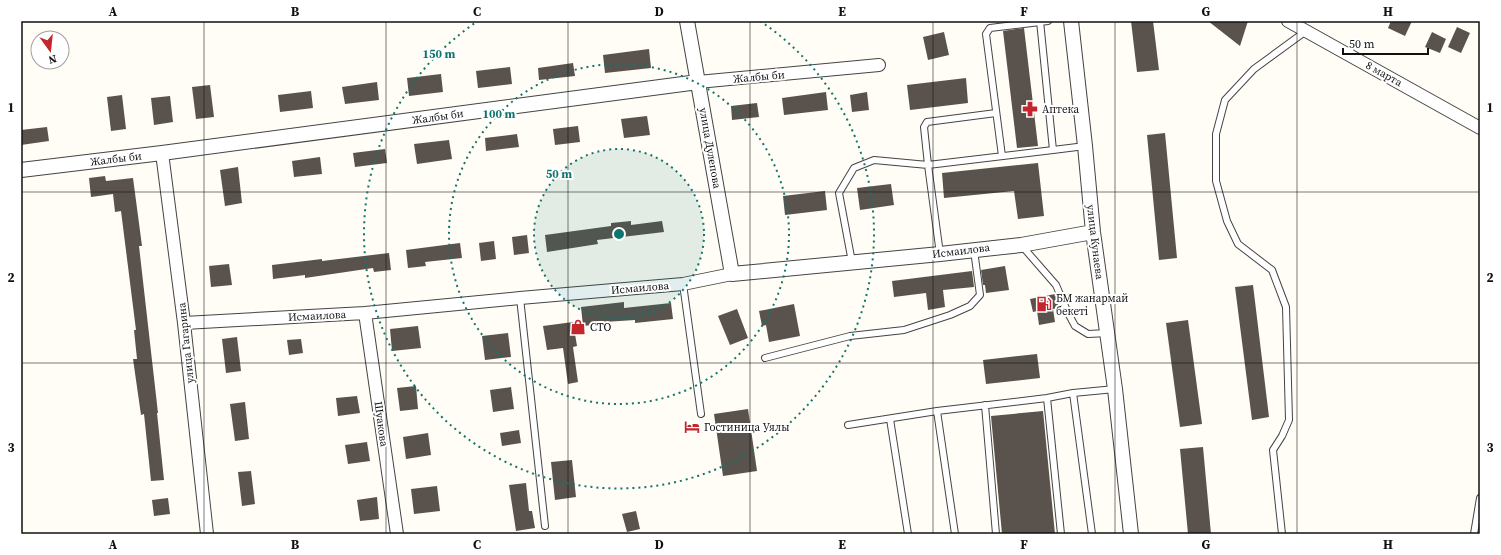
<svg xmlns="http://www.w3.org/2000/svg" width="1501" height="555" font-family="'Source Serif 4',serif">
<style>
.building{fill:#5a524d}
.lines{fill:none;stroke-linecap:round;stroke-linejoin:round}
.service-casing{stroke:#444;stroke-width:8}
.minor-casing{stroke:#444;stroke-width:14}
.tertiary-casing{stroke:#444;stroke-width:16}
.service{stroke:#fff;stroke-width:6}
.minor{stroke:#fff;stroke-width:12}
.tertiary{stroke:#fff;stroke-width:14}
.grid{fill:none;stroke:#111;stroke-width:1;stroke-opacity:0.55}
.ring{fill:none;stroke:#0f766e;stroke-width:2;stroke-dasharray:2 4}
.labels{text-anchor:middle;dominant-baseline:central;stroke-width:4;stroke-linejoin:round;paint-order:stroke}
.street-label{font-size:11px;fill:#111;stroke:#fff}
.poi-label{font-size:11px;fill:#111;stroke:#fff;text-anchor:start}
.centre{fill:#0f766e;stroke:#fff;stroke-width:2}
.ring-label{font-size:12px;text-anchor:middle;font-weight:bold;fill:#0f766e;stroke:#fff;stroke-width:4;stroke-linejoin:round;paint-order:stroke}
.neatline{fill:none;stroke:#111;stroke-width:1.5}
.grid-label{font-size:13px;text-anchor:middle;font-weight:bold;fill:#111}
</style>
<rect width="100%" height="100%" fill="#fffdf5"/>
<path class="building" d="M1131,21h22l6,49 -22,2z
M1208,21h40l-8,25z
M1391,21h21l-7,15 -17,-8z
M1457,27l13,6 -9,20 -13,-6z
M1024,28l14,118 -21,2 -14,-117z
M944,32l5,23 -21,5 -5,-23z
M1432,32l14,7 -6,14 -15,-6z
M649,49l2,19 -46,5 -2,-18z
M573,63l2,13 -36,4 -1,-12z
M510,67l2,17 -34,4 -2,-17z
M441,74l2,18 -34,4 -2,-18z
M966,78l2,25 -58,7 -3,-25z
M377,82l2,18 -34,4 -3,-17z
M210,85l4,32 -18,2 -4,-32z
M311,91l2,17 -33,4 -2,-17z
M826,92l2,18 -44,5 -2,-17z
M867,92l2,18 -17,2 -2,-17z
M122,95l4,34 -15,2 -4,-34z
M170,96l3,26 -19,3 -3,-27z
M757,103l2,14 -27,3 -1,-14z
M647,116l3,19 -26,3 -3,-19z
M578,126l2,16 -25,3 -2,-16z
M47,127l2,14 -28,4v-15z
M1165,133l12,125 -18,2 -12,-125z
M517,134l2,13 -33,4 -1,-13z
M449,140l3,19 -35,5 -3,-20z
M385,149l2,14 -32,4 -2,-14z
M320,157l2,17 -28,3 -2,-16z
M1038,163l6,53 -26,3 -4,-28 -70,7 -2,-25z
M238,167l4,36 -17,3 -5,-36z
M105,176l1,5 27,-3 9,68h-3l19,167h-1l7,67 -13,1 -7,-67 -3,1 -8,-56h4l-3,-29h2l-15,-119 -6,1 -2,-18 -22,3 -2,-19z
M891,184l3,21 -34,5 -3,-22z
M825,191l2,19 -42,5 -2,-19z
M631,221v4l31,-4 2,11 -67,8 1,4 -51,8 -2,-17 66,-9v-3z
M527,235l2,18 -15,2 -2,-18z
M494,241l2,18 -15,2 -2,-18z
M460,243l2,15 -37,4 1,4 -18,2 -2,-18z
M389,253l2,17 -17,2 -1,-4 -68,10v-3l-32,4 -1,-14 50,-6v2z
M229,264l3,21 -21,2 -2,-21z
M1005,266l4,24 -23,3 -1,-8h-2l-2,-15z
M972,271l2,16 -31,3 2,17 -17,3 -2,-17 -32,4 -2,-16z
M1253,285l16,132 -17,3 -17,-133z
M1055,294l4,14 -6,1 2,13 -16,3 -2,-14 -4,1 -3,-13z
M624,302v6l47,-5 2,16 -38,4v-3l-31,2v2l-21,2 -2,-19z
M794,304l6,32 -31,6 -3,-17 -4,1 -3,-15z
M737,309l11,29 -18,7 -12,-29z
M1188,320l14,104 -22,3 -14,-104z
M573,322l4,24 -4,1 5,35 -10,2 -5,-36 -16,2 -4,-24z
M418,326l3,22 -29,3 -2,-22z
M508,333l3,24 -26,3 -3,-24z
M237,337l4,34 -15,2 -4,-34z
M301,339l2,14 -14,2 -2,-15z
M1037,354l3,24 -54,6 -3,-24z
M416,386l2,23 -18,2 -3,-23z
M511,387l3,22 -21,3 -3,-22z
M357,396l3,17 -22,3 -2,-18z
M245,402l4,37 -14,2 -5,-37z
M748,409l9,62 -34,5 -9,-62z
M1043,411l12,123h-53l-11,-118z
M519,430l2,13 -19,3 -2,-13z
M428,433l3,22 -25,4 -3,-22z
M367,442l3,19 -22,3 -3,-19z
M1203,447l8,87h-23l-8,-85z
M572,460l4,37 -21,3 -4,-38z
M251,471l4,33 -13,2 -4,-34z
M526,483l3,28h3l3,17 -19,3 -7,-46z
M437,486l3,25 -26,3 -3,-25z
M377,497l2,22 -19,2 -3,-21z
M168,498l2,16 -16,2 -2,-16z
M636,511l4,18 -13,3 -5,-18z"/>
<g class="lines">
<g class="service-casing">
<path id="service" d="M1053,150l32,-4
M1002,156l-16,-122 4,-6 58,-7
M1022,246l34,39 12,28 7,13 13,8 20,-1
M940,254l-12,-89 125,-15 -13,-129
M852,262l-13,-69 15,-25 20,-8 54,5 -4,-38 3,-5 69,-9
M683,284l18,130
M520,298l25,228
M765,358l85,-22 54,-6 46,-15 20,-9 10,-11 -6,-45
M1073,393l42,-4
M1047,398l14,136
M985,405l11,129
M937,411l18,123
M890,419l18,115
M848,425l89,-14 110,-13 26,-5 19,141
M1282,534l-9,-84 9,-14 7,-16 -3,-113 -14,-37 -34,-26 -11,-23 -11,-40v-47l9,-34 29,-31 52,-38
M1474,534l6,-36"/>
</g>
<g class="minor-casing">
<path id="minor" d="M1288,21l192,107
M698,82l181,-17
M162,153l22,170 23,211
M365,313l32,221
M184,323l181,-10 155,-15 163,-14 49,-10"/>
</g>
<g class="tertiary-casing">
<path id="tertiary" d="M687,21l45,253 208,-20 81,-9 72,-13
M1071,21l14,125 8,86 22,157 16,145
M21,170l141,-17 536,-71"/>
</g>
<use href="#service" class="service"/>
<use href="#minor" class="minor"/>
<use href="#tertiary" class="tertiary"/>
</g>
<path class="grid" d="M204,21v513M386,21v513M568,21v513M750,21v513M933,21v513M1115,21v513M1297,21v513M21,192h1459M21,363h1459"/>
<circle cx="619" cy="234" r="85" fill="#0f766e" fill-opacity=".12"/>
<g class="ring">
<circle cx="619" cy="234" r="85"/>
<circle cx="619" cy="234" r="170"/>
<path d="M760 21A255 255 0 1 1 478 21"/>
</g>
<defs>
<g id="pharmacy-bare" transform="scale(1.2)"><path d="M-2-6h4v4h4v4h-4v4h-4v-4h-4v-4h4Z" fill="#c4262e" stroke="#fff" stroke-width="2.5" paint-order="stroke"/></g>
<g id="fuel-bare" transform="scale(1.2)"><path d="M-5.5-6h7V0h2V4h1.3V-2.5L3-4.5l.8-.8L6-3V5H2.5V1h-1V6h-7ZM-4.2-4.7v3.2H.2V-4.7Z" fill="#c4262e" stroke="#fff" stroke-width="2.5" paint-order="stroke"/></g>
<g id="shop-bare" transform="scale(1.2)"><path d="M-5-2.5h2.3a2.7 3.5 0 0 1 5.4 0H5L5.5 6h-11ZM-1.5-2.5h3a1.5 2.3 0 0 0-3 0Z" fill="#c4262e" stroke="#fff" stroke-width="2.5" paint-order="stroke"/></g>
<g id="hotel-bare" transform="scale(1.2)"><path d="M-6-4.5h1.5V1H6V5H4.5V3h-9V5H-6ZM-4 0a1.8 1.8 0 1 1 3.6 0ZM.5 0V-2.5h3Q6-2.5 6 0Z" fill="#c4262e" stroke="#fff" stroke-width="2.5" paint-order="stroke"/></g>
</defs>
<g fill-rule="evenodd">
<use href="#pharmacy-bare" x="1030" y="109"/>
<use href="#fuel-bare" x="1044" y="304"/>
<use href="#shop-bare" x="578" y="327"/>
<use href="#hotel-bare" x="692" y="427"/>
</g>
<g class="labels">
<g class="street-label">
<text transform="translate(1384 74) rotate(29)">8 марта</text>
<text transform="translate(759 77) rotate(-5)">Жалбы би</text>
<text transform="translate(438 117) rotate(-8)">Жалбы би</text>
<text transform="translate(710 148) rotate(80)">улица Дулепова</text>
<text transform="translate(116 159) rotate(-7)">Жалбы би</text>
<text transform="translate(1095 242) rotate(83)">улица Кунаева</text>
<text transform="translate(961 251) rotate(-7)">Исмаилова</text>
<text transform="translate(640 288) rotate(-5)">Исмаилова</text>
<text transform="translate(317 316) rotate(-3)">Исмаилова</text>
<text transform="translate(186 343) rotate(-96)">улица Гагарина</text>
<text transform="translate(381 424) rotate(82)">Шуакова</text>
</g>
<g class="poi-label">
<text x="1042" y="109">Аптека</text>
<text x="1056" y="298">БМ жанармай<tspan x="1056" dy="13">бекеті</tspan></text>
<text x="590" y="327">СТО</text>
<text x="704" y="427">Гостиница Уялы</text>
</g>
</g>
<circle cx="619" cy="234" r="6" class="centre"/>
<g class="ring-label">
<text x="439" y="58">150 m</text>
<text x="499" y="118">100 m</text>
<text x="559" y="178">50 m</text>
</g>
<rect width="1501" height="555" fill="none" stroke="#ffffff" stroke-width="44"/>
<g transform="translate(50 50) rotate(165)"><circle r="19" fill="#ffffff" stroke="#a0a0a0"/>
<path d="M0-3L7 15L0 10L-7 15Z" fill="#c4262e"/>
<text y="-6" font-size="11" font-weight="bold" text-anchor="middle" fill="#111111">N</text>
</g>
<path d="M1343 48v6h85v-6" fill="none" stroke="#111111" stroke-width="2"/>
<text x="1349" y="48" font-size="12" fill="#111111" stroke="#ffffff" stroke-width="3" paint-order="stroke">50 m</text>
<rect x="22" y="22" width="1457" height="511" class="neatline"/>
<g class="grid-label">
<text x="113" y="16">A</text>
<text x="295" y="16">B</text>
<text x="477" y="16">C</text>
<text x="659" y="16">D</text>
<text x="842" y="16">E</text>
<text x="1024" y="16">F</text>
<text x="1206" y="16">G</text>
<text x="1388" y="16">H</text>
<text x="11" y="112">1</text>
<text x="1490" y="112">1</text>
<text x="11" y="282">2</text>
<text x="1490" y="282">2</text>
<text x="11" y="452">3</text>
<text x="1490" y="452">3</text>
<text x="113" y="549">A</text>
<text x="295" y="549">B</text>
<text x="477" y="549">C</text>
<text x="659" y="549">D</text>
<text x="842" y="549">E</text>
<text x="1024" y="549">F</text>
<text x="1206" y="549">G</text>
<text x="1388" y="549">H</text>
</g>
</svg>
